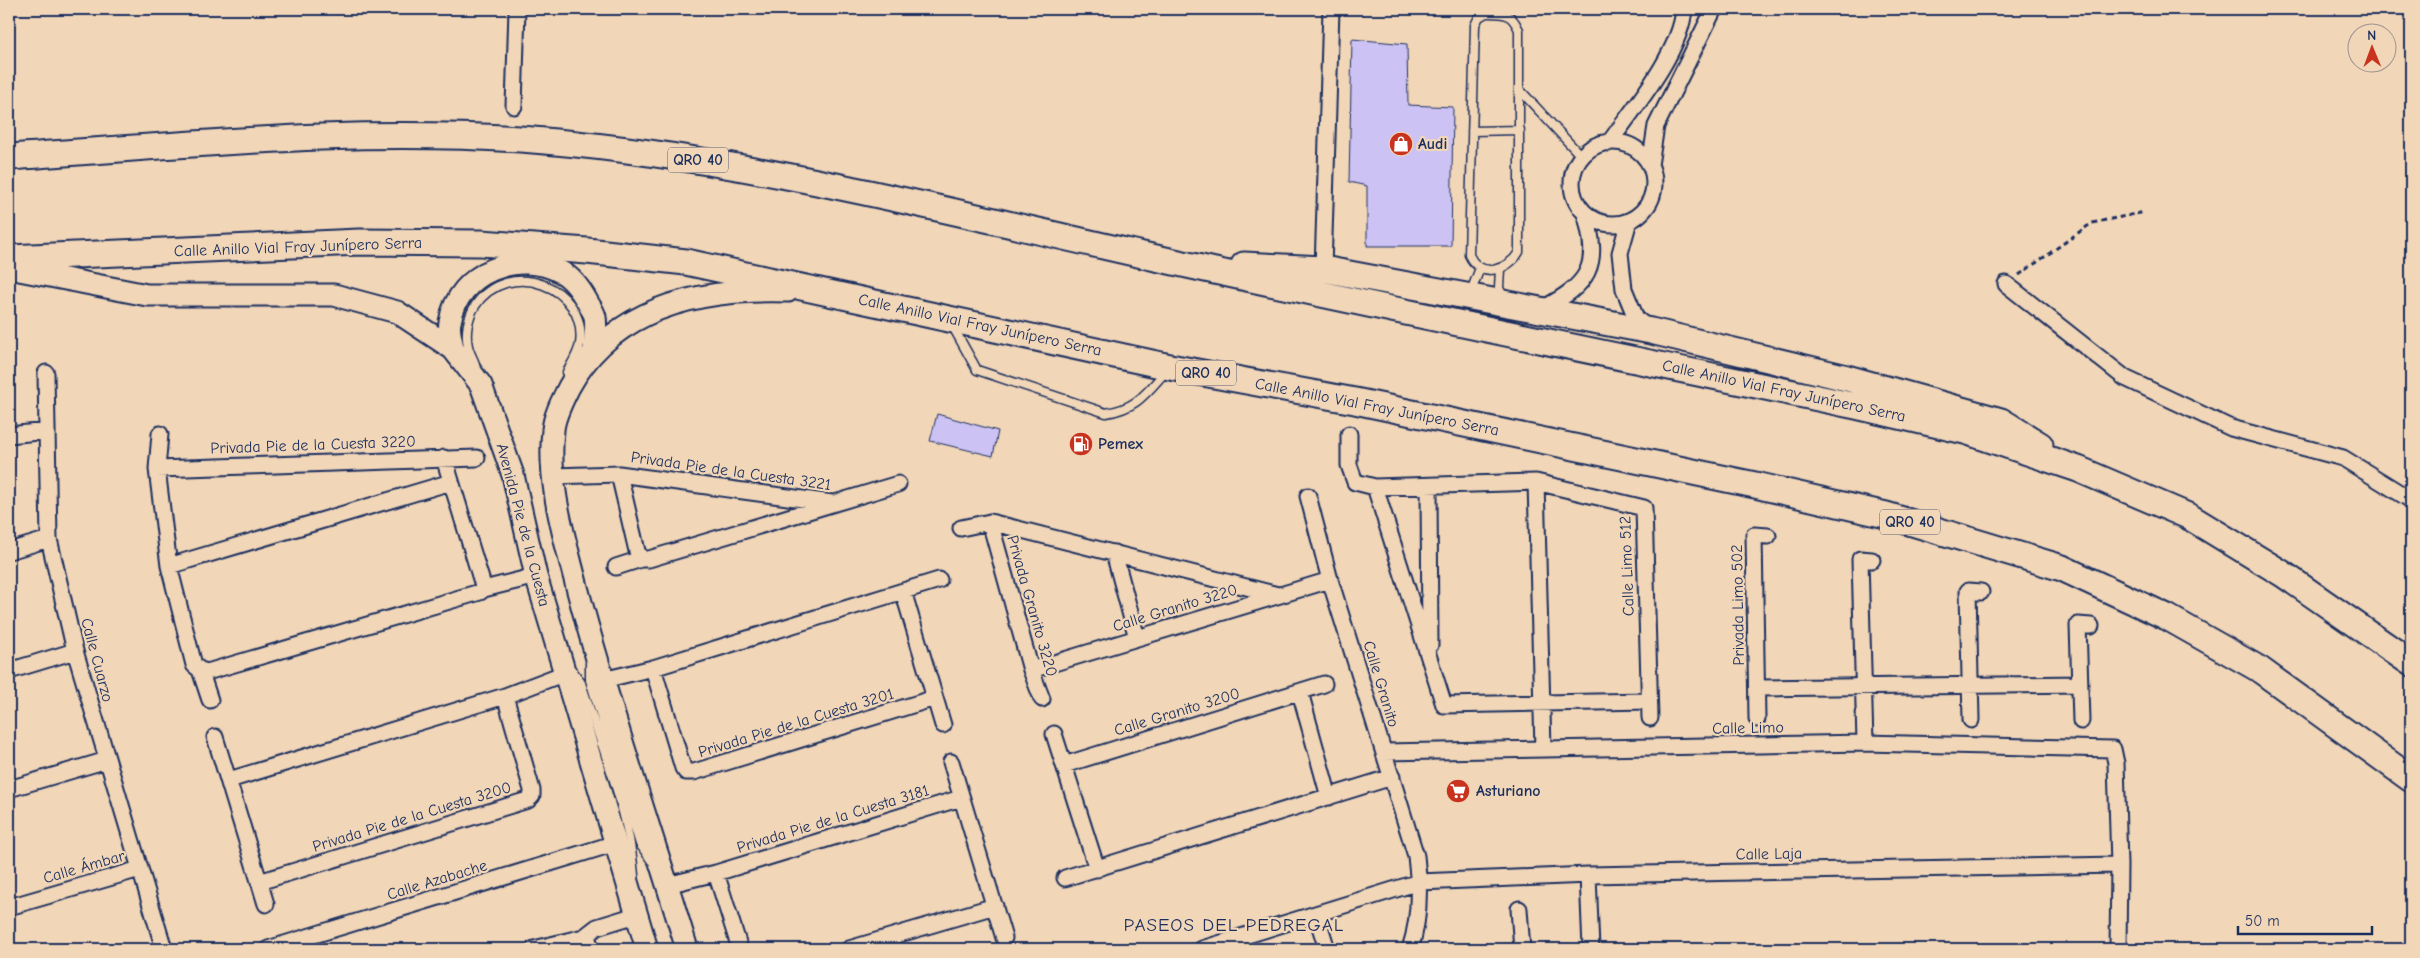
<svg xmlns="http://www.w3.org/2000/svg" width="2420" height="958" font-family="'Comic Neue',sans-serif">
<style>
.building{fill:#ccc2f4;stroke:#1b2f5e}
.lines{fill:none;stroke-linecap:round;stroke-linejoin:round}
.service-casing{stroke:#1b2f5e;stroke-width:11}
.minor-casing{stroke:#1b2f5e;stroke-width:19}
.secondary-casing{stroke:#1b2f5e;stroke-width:25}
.trunk-casing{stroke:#1b2f5e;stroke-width:29}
.path{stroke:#1b2f5e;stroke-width:3;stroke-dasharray:5 4;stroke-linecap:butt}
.service{stroke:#f1d6b8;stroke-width:8}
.minor{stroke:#f1d6b8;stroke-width:15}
.secondary{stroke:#f1d6b8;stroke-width:21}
.trunk{stroke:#f1d6b8;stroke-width:25}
.labels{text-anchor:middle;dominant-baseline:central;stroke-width:4.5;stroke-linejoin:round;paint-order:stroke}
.shield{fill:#f1d6b8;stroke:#5b6179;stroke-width:1}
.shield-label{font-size:15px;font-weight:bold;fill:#1b2f5e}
.poi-label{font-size:16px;font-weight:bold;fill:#1b2f5e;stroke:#f1d6b8;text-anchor:start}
.street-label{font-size:16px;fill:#1b2f5e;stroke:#f1d6b8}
.quarter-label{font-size:19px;letter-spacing:1px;fill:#1b2f5e;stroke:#f1d6b8}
</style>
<rect width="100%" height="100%" fill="#f1d6b8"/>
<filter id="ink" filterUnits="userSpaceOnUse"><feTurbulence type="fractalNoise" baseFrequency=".02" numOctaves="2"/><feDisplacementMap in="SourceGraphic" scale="10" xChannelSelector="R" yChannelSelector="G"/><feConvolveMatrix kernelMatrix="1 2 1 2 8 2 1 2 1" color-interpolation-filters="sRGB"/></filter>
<g filter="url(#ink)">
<path class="building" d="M1352,39l55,5 1,61 45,2 -2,139h-84v-60l-18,-4z
M937,414l61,17 -5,25 -63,-15z"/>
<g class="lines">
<g class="service-casing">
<path id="service" d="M1486,13c18,0 25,-1 33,17v222c-11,19 -39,27 -50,3l6,-230 4,-8z
M1520,90l62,67
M1472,131l48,-1
M1500,269l-1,19 5,10
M1470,294l10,-26
M952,325l25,45 129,43c32,-5 40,-20 61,-43
M475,364c-2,-6 -6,-12 -7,-18 -3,-13 0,-29 7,-40 32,-49 113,-21 105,38 -2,10 -8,19 -13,28
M590,663v17l50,164 11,16
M573,671l8,12c20,62 48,126 53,192"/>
</g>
<g class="minor-casing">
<path id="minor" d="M514,106l3,-97
M1572 183a41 41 0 1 1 82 0a41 41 0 1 1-82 0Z
M1609,143c25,-35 72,-91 75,-134
M1650,165l6,-39 58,-117
M1629,221l-9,32 4,36 12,29 12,11
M1323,269l8,-260
M2006,284l119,94 106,50 112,30 68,42
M1542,309c47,-25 59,-42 43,-96
M46,373l3,166 26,112 89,298
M1349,434v31l6,17 20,5 161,-5 108,26 6,210
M9,435l38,-4
M444,458l40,131
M477,458l-320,11 12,97 25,99 6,5 7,2 273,-80 4,-3 52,-13
M157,469l3,-35
M619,474l18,77 4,8h8l249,-75
M553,476l66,-2 213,29
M1536,482l7,267
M1429,486l1,159
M1375,487l69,218 205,-4
M1308,496l22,84 86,276c4,31 4,63 -6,93
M990,522l41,148 11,29
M961,528l29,-6 288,73
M9,551l40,-12
M1114,553l23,85
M169,566l282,-84
M616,567l25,-8
M903,591l40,134
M653,668l30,100 3,4h8l241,-74
M200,670l10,30
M1031,670l299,-90
M9,671l66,-20
M603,680l50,-12 286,-88
M1757,688l323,-4
M1300,692l29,105
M1757,719l-3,-184 14,1
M1971,720l-3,-129 13,1
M2081,721l-3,-96 13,1
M1054,734l43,135
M215,737l51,167
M1865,743l-5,-184 12,1
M1384,752l481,-9 248,6 3,14 3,102 -1,84
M951,762l53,176
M1064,765l260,-81
M229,780l276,-84 60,-23
M9,789l98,-29
M716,873l24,76
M1588,875l3,74
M1065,878l327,-101
M259,882l269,-82 4,-4v-6l-27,-94
M667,885l49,-12 245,-75
M9,907l131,-38
M1519,909l3,40
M1316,914l11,35
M584,937l4,3 4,9
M268,949l348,-106
M534,949l50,-12 13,-10 39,-12
M849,949l146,-43
M1202,949l217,-67 169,-7 531,-10"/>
</g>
<g class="secondary-casing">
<path id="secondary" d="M9,268l138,27h187l63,17 56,37 28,36 32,90 23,101 111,373
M453,349c-1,-8 -5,-19 -3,-27 8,-50 68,-73 111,-50 12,6 21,20 27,31 2,4 6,9 7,14 2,10 -1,24 -1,35
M687,949c-36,-119 -77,-237 -109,-358 -13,-52 -31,-107 -25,-161 1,-14 10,-31 16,-43 44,-81 134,-99 219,-96"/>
</g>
<g class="trunk-casing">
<path id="trunk" d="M9,157c178,-12 357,-31 536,-16 207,18 409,72 611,117 233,52 467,99 700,148l109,25 113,38 110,47 95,58 128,89
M9,258l350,-16 122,1 106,8 99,11 484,105 185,34 400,84 131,30 176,53 105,49 92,52 152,110
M1244,265l79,4 328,62 196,47 154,43 39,24"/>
</g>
<path class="path" d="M2019,275l73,-52 53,-11
M2278,949h1"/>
<use href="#service" class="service"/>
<use href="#minor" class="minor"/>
<use href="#secondary" class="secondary"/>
<use href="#trunk" class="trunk"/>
</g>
</g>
<defs>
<g id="shop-disc" transform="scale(1.25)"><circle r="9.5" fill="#c8321e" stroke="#f1d6b8"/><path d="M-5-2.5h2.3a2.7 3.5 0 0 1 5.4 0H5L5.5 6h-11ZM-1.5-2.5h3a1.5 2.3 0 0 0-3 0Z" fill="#fff"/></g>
<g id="fuel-disc" transform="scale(1.25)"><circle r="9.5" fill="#c8321e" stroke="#f1d6b8"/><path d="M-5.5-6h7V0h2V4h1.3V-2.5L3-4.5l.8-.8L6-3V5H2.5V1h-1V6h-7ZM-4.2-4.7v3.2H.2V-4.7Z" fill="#fff"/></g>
<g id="supermarket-disc" transform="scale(1.25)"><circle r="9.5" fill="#c8321e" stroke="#f1d6b8"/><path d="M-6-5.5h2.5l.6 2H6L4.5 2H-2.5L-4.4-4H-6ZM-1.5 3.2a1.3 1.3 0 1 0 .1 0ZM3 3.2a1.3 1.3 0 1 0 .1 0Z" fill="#fff"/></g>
</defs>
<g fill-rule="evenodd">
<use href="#shop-disc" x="1401" y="144"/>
<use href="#fuel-disc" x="1081" y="444"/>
<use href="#supermarket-disc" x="1458" y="791"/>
</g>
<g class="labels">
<g class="shield">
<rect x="668" y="147.5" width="60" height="25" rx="4"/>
<rect x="1176" y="360.5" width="60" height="25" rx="4"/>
<rect x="1880" y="509.5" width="60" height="25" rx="4"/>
</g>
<g class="shield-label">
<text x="698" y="160">QRO 40</text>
<text x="1206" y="373">QRO 40</text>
<text x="1910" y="522">QRO 40</text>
</g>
<g class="poi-label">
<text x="1418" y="144">Audi</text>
<text x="1098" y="444">Pemex</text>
<text x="1476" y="791">Asturiano</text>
</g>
<g class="street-label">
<text transform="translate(298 247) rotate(-2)">Calle Anillo Vial Fray Junípero Serra</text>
<text transform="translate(980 325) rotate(12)">Calle Anillo Vial Fray Junípero Serra</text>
<text transform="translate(1784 391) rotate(12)">Calle Anillo Vial Fray Junípero Serra</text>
<text transform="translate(1377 407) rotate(11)">Calle Anillo Vial Fray Junípero Serra</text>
<text transform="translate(313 445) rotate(-2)">Privada Pie de la Cuesta 3220</text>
<text transform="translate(731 471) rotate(8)">Privada Pie de la Cuesta 3221</text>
<text transform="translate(523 525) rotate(75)">Avenida Pie de la Cuesta</text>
<text transform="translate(1627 566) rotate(-92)">Calle Limo 512</text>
<text transform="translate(1738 605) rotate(-91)">Privada Limo 502</text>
<text transform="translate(1032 606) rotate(74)">Privada Granito 3220</text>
<text transform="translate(1175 608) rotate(-17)">Calle Granito 3220</text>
<text transform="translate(97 660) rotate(75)">Calle Cuarzo</text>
<text transform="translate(1381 684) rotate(73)">Calle Granito</text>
<text transform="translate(1177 712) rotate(-17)">Calle Granito 3200</text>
<text transform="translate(796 723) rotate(-17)">Privada Pie de la Cuesta 3201</text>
<text transform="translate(1748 728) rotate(-1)">Calle Limo</text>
<text transform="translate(412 817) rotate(-17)">Privada Pie de la Cuesta 3200</text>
<text transform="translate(833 819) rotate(-17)">Privada Pie de la Cuesta 3181</text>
<text transform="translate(1769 854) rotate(-1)">Calle Laja</text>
<text transform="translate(84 867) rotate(-16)">Calle Ámbar</text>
<text transform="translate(437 880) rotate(-17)">Calle Azabache</text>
</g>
<g class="quarter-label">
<text x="1234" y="925">PASEOS DEL PEDREGAL</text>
</g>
</g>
<rect width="2420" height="958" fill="none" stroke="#f1d6b8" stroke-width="30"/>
<rect x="15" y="15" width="2390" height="928" fill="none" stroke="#1b2f5e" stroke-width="2" filter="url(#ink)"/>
<g transform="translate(2372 48) rotate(359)"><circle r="24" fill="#f1d6b8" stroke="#9b9394"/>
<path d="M0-4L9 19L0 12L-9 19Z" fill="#c8321e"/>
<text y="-8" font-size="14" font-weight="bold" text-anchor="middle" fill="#1b2f5e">N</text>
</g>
<path d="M2238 926v8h134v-8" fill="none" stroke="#1b2f5e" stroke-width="2.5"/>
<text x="2245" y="926" font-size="15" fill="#1b2f5e" stroke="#f1d6b8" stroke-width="4" paint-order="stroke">50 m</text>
</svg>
